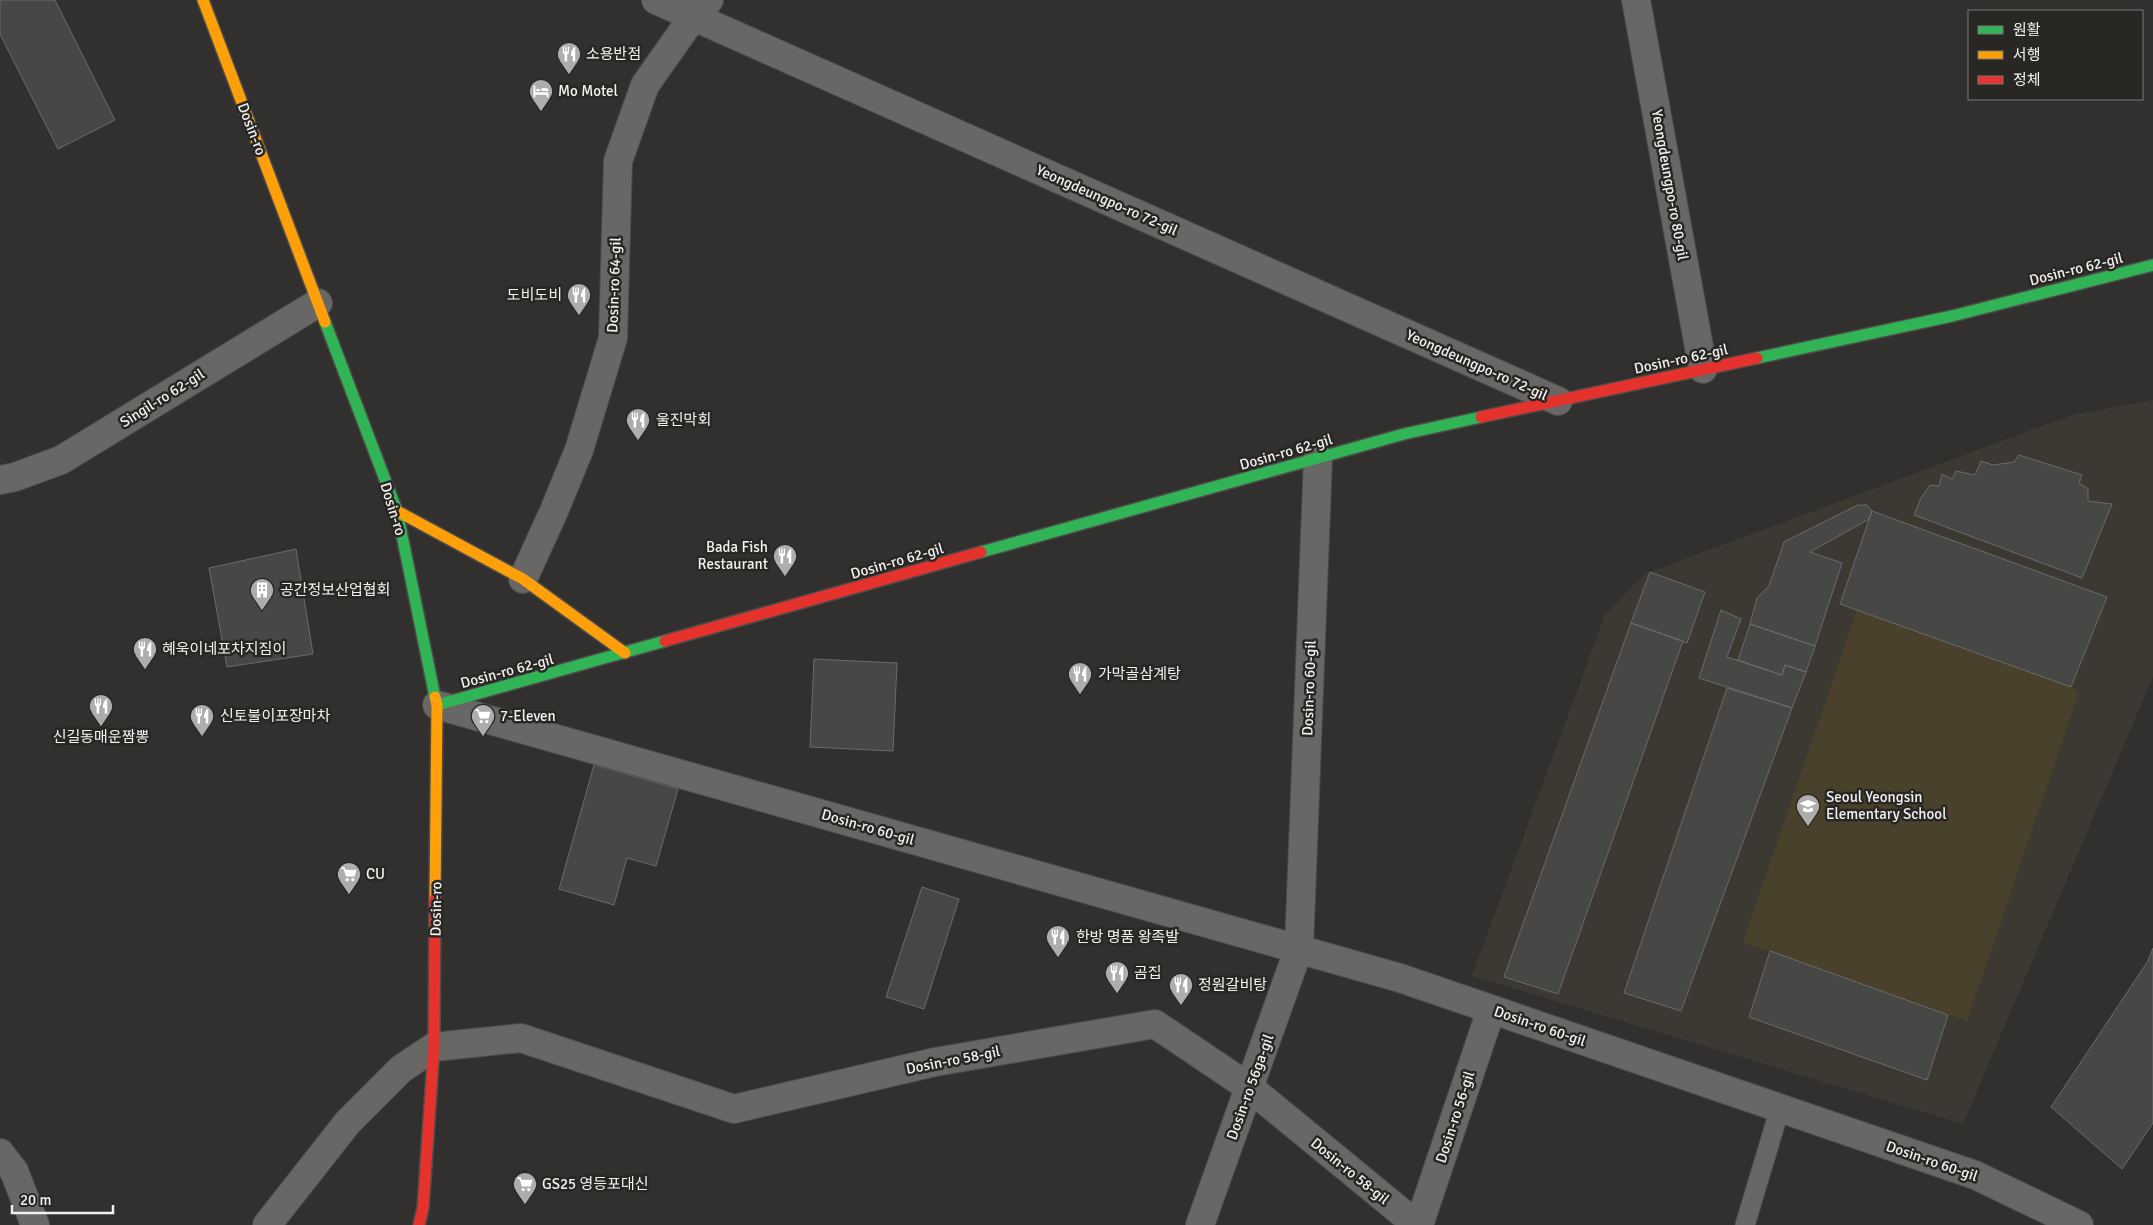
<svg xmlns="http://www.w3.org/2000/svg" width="2153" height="1225" font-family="Signika,'Noto Sans KR',sans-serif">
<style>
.built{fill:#3c3932}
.green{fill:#4a412c}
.building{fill:#474746;stroke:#6c6b6a}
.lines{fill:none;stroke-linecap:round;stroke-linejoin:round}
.lane-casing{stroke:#4d4c4b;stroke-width:21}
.street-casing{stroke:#4d4c4b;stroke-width:30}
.fast-casing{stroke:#4d4c4b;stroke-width:14}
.slow-casing{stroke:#4d4c4b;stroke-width:14}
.jam-casing{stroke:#4d4c4b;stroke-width:14}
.lane{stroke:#686766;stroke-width:19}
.street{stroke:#686766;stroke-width:28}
.fast{stroke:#30b455;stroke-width:11}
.slow{stroke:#ff9f0a;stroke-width:11}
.jam{stroke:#e5322d;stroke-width:11}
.labels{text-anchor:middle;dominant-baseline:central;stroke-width:5;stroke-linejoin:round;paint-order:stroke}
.poi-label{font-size:15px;fill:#f2f1f0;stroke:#282724;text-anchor:start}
.street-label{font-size:15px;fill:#f2f1f0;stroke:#282724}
</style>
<rect width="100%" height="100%" fill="#31302f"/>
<path class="built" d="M2153,400v277l-190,447 -491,-148 133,-361 39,-41 428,-159z"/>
<path class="green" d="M1857,610l214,77 8,5 -112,329 -224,-79z"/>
<path class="building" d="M0,0h55l60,120 -57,29 -58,-115z
M2019,455l63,20 -3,8 9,6v12l24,3 -30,74 -168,-63 7,-17 9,-13 9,1 3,-12 10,5 4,-8 19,4 6,-14 12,4 21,-3z
M1858,505h9l5,6 -3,8 -59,33 32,11 -27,83 -65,-22 7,-26 12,-12 15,-44z
M1872,511l235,86 -36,90 -231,-83z
M296,549l17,105 -86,13 -18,-99z
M1650,572l55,20 -18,51 -56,-20z
M1721,610l20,9 -14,38 55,18 3,-10 21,7 -14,36 -93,-30z
M1631,623l52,18 -125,353 -54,-17z
M1750,624l65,22 -9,26 -21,-7 -3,10 -44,-15z
M814,659l83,4 -4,88 -83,-4z
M1727,688l65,20 -111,303 -57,-18z
M594,765l84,24 -22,77 -29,-8 -13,47 -55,-16z
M922,887l37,12 -35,110 -38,-12z
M2153,948v175l-31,46 -71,-62 97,-146z
M1770,951l178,64 -21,65 -178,-63z"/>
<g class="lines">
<g class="lane-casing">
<path id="lane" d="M1745,1225l35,-117"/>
</g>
<g class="street-casing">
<path id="street" d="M656,0l902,401
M1636,0l67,369
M0,480l15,-3 46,-17 257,-157
M523,579l31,-68 25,-61 34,-112 5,-177 27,-76 48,-68 16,-17
M437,705l963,273 575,197 104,50
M0,1153l14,18 21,54
M267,1225l81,-103 53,-53 33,-22 87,-9 213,71 201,-47 220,-38 95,64 167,137
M1200,1225l99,-277 19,-490
M1419,1225l72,-215"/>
</g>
<g class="fast-casing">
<path id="fast" d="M325,322l72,189 38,186
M1757,358l195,-42 201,-51
M981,552l423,-118 77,-17
M437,705l228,-64"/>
</g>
<g class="slow-casing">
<path id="slow" d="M203,0l122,322
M397,511l126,68 102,74
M435,899l2,-194 -2,-8"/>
</g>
<g class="jam-casing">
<path id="jam" d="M1481,417l276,-59
M665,641l316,-89
M419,1225l4,-17 11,-161 1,-148"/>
</g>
<use href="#lane" class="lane"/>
<use href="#street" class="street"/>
<use href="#fast" class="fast"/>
<use href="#slow" class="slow"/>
<use href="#jam" class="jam"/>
</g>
<defs>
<g id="restaurant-pin" transform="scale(1.25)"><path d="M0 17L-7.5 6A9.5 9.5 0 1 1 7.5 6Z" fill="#aeadac" stroke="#282724"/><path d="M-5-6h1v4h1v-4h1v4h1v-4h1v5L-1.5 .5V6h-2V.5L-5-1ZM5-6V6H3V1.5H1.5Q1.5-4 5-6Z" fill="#fff"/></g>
<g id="hotel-pin" transform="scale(1.25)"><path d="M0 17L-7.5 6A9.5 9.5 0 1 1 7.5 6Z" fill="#aeadac" stroke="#282724"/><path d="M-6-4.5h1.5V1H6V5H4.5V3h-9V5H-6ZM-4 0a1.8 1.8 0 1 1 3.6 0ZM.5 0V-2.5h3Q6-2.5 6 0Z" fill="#fff"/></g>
<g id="building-pin" transform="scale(1.25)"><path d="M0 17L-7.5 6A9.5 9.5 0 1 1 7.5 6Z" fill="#aeadac" stroke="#282724"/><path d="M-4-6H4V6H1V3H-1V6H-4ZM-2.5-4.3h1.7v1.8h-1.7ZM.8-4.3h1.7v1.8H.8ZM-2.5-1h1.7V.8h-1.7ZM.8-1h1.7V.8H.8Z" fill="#fff"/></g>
<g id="supermarket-pin" transform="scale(1.25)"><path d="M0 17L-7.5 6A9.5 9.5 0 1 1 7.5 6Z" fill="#aeadac" stroke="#282724"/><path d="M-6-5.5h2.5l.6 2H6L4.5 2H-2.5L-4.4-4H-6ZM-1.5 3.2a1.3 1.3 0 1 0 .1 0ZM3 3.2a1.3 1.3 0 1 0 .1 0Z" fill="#fff"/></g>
<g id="school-pin" transform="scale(1.25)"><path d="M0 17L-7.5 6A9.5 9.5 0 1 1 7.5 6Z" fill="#aeadac" stroke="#282724"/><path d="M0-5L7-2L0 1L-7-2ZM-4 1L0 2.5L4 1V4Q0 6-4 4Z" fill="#fff"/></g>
</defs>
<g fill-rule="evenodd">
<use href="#restaurant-pin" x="569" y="54"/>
<use href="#hotel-pin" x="541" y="91"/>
<use href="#restaurant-pin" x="579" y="295"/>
<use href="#restaurant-pin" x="638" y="420"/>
<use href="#restaurant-pin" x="785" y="556"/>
<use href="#building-pin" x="262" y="590"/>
<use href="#restaurant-pin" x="145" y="649"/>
<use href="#restaurant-pin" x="1080" y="674"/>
<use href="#restaurant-pin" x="101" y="706"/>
<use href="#restaurant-pin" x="202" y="716"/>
<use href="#supermarket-pin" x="483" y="716"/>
<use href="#school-pin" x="1808" y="806"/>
<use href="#supermarket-pin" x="349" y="874"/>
<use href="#restaurant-pin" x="1058" y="937"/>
<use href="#restaurant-pin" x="1117" y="973"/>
<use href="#restaurant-pin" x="1181" y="985"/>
<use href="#supermarket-pin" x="525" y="1184"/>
</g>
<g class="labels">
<g class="poi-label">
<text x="586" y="54">소용반점</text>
<text x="558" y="91">Mo Motel</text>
<text x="562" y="295" text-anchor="end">도비도비</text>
<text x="656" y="420">울진막회</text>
<text x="768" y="547" text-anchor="end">Bada Fish<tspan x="768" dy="17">Restaurant</tspan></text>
<text x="280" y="590">공간정보산업협회</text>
<text x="162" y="649">혜욱이네포차지짐이</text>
<text x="1098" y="674">가막골삼계탕</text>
<text x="220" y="716">신토불이포장마차</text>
<text x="500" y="716">7-Eleven</text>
<text x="101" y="737" text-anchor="middle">신길동매운짬뽕</text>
<text x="1826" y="797">Seoul Yeongsin<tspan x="1826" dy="17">Elementary School</tspan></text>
<text x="366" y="874">CU</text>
<text x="1076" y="937">한방 명품 왕족발</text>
<text x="1134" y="973">곰집</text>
<text x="1198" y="985">정원갈비탕</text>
<text x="542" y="1184">GS25 영등포대신</text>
</g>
<g class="street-label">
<text transform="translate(252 129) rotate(69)">Dosin-ro</text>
<text transform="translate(1670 185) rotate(80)">Yeongdeungpo-ro 80-gil</text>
<text transform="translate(1107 200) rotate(24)">Yeongdeungpo-ro 72-gil</text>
<text transform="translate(2076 269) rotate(-14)">Dosin-ro 62-gil</text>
<text transform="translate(614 285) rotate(-88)">Dosin-ro 64-gil</text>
<text transform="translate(1681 359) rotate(-12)">Dosin-ro 62-gil</text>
<text transform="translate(1477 365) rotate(24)">Yeongdeungpo-ro 72-gil</text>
<text transform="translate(162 398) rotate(-32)">Singil-ro 62-gil</text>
<text transform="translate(1286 452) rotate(-16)">Dosin-ro 62-gil</text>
<text transform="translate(393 509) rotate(73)">Dosin-ro</text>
<text transform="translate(897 561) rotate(-16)">Dosin-ro 62-gil</text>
<text transform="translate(507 671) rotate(-15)">Dosin-ro 62-gil</text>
<text transform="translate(1309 688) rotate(-88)">Dosin-ro 60-gil</text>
<text transform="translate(868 827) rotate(16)">Dosin-ro 60-gil</text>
<text transform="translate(436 909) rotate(-89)">Dosin-ro</text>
<text transform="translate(1540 1026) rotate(19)">Dosin-ro 60-gil</text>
<text transform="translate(953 1060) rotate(-11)">Dosin-ro 58-gil</text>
<text transform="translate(1250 1087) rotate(-70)">Dosin-ro 56ga-gil</text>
<text transform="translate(1455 1117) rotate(-72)">Dosin-ro 56-gil</text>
<text transform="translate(1932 1161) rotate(19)">Dosin-ro 60-gil</text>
<text transform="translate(1350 1171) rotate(39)">Dosin-ro 58-gil</text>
</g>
</g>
<rect x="1968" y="10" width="175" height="90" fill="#282724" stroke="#797876"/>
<rect x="1978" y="26" width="25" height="8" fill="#30b455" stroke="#797876"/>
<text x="2013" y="35" font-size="15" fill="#f2f1f0">원활</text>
<rect x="1978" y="51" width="25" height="8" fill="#ff9f0a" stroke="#797876"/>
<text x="2013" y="60" font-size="15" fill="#f2f1f0">서행</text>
<rect x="1978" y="76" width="25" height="8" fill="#e5322d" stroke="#797876"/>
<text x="2013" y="85" font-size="15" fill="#f2f1f0">정체</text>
<path d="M12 1205v8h101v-8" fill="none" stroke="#f2f1f0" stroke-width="2.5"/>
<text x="20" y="1205" font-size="15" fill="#f2f1f0" stroke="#282724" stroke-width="4" paint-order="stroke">20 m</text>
</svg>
